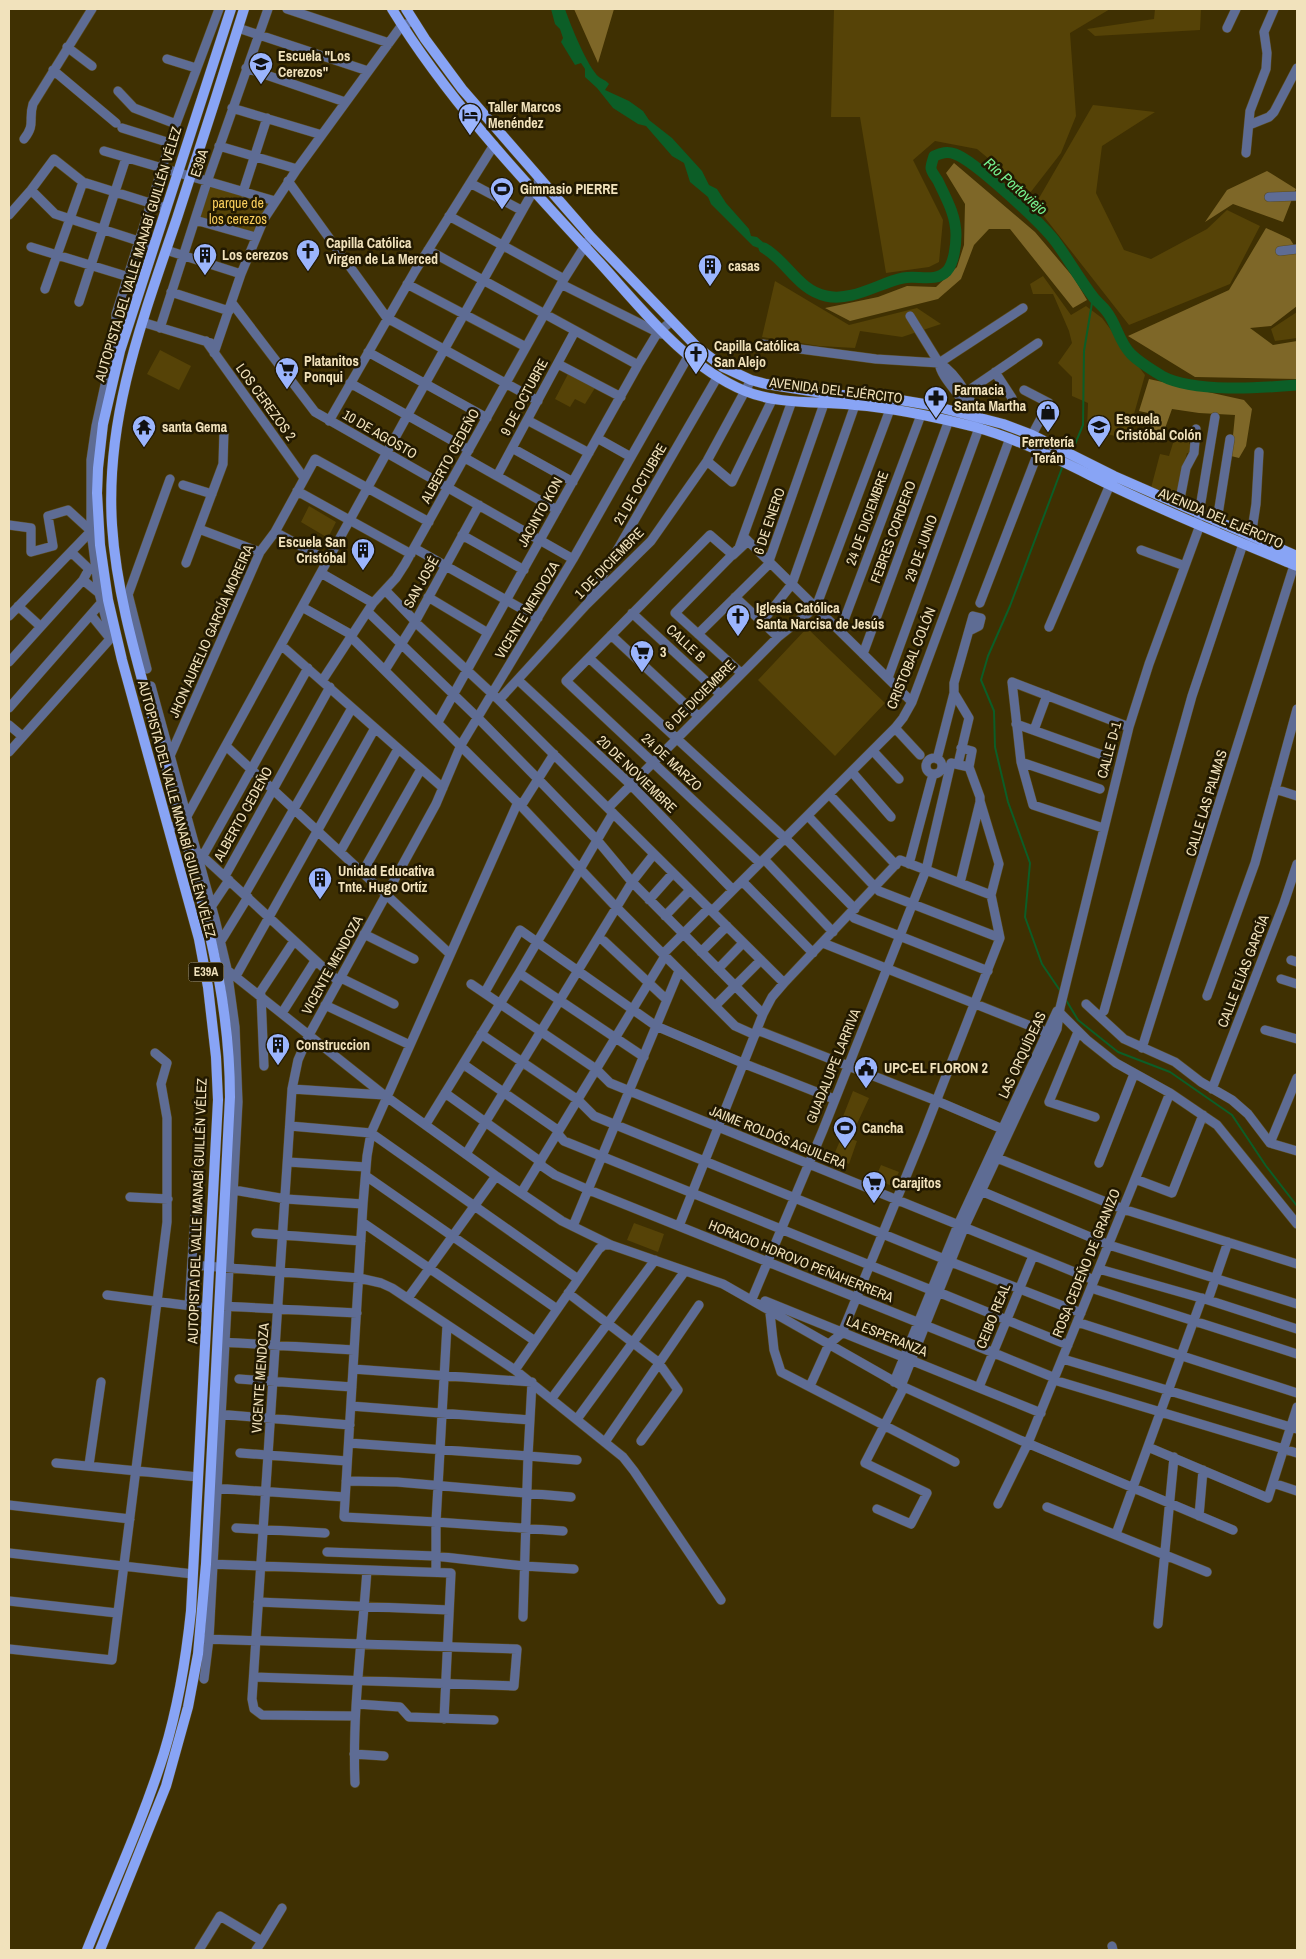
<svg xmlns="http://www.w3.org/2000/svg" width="1306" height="1959" font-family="'Archivo Narrow',sans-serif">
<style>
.green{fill:#564307}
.forest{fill:#7e6728}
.water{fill:#0c5e27}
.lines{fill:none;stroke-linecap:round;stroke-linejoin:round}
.stream{stroke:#0c5e27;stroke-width:2}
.river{stroke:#0c5e27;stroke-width:11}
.minor-casing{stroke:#5b4c20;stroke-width:10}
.major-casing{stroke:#5b4c20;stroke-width:11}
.minor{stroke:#5e6c94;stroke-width:9}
.major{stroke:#88a4f5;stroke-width:10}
.labels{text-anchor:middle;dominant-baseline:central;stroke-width:5;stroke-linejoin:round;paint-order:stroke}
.shield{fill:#221901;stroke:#b3a684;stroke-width:1}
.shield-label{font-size:12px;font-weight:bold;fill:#f1e2bc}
.poi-label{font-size:14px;font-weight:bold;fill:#f1e2bc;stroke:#221901;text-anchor:start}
.street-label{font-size:14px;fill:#f1e2bc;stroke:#221901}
.park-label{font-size:14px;fill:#f8cd5c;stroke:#221901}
.water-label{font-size:15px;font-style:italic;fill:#75f08f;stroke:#221901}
</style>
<rect width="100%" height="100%" fill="#3f3002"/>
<path class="green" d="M834,9h276l-40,24 6,83 -15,37 -31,40 -53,-44 -42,-8 -22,19 30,60 -4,42 -10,5 -43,6 -26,-156h-29z
M1155,9h46l-1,21 -105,6 -8,-7 67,-10z
M1093,105l62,7 -53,34 -6,47 28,57 27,9 56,-30 20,-19 33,16 -30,58 -101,41 -94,-120z
M210,186l60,16 -17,31 -54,-15z
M1043,276l28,39 15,-9 16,12 43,57 -18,64 -40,-10 1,-26 -16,-7v-19l-14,-14 14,-20 -3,-12 -16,-37h-20l-3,-10z
M775,281l74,44 68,-17 24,16 -39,13 -42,-6 -5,17 -36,-2 -57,-9z
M1297,312v26l-22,3 -4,-12z
M160,350l31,16 -12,24 -32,-16z
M568,374l27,14 -10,16 -10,-5 -5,8 -15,-8z
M1188,430l3,1 -2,13 4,2 -4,7h-2l-11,43 -25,-8 9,-34 9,2 4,-13 4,-3 8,2z
M309,506l27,16 -8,16 -27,-16z
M807,628l78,75 -50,53 -77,-76z
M853,1091l16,7 -13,28 -14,-7z
M842,1136l15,5 -8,23 -16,-7z
M881,1165l18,7 -7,14 -17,-7z
M634,1223l30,11 -6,18 -31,-12z"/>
<path class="forest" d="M574,9h40l-16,54z
M954,163l81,69 39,46 13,22 -14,8 -63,-79h-21l-15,16 -13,34 -23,20 -88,22 -25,-13 53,-11 29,-11 29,1 21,-20 7,-22 1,-41 -19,-31z
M1267,171l29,18 -13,33 -50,-18 -28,18 22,-32z
M1266,228l24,11 7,11v56l-26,20 -21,2 23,17 24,-4v38l-102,-2 -67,-41 101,-46z
M1149,379l95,21 8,9 -6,37 -7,12 -8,-2 4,-41 -36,-2 -27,-4 -9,25 -13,-2 3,-18 -14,-3z"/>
<path class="water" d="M551,9h14c5,15 23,59 34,68 4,3 7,3 10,7l-4,6 24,11 14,10 6,9 23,18 30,33 7,14 8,4 9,14 23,26 2,7 6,1 37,32 -27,-18 -14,-5 -42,-42 -3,-7 -18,-15 -6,-19 -12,-7 -26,-30 -8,-2 -25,-16 -16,-20 -12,-11v-8l-4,-6 -6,2 -14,-23 2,-4 -3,-9 -5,-5z"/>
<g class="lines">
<path class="stream" d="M1073,449l10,-24 1,-74 9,-54
M1061,992l-19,-28 -17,-47 5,-54 -22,-61 -13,-55 -1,-36 -13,-31 7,-24 22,-50 52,-138
M1066,1000l12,20 40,32 52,20 62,43 34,51 31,40"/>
<path class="river" d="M764,248c23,13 34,42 62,48 26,6 53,-13 77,-18 15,-3 32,5 44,-7 7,-8 9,-26 9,-36 0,-20 -10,-37 -18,-54 -2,-4 -7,-9 -7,-13 0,-3 2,-9 3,-12 7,-3 13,-5 21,-2 20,7 86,69 100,87 14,19 25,39 39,57 4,5 9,8 13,14 10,13 12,30 24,42 8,8 21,16 31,22 32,17 99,12 135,9"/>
<g class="minor-casing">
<path id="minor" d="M287,9l102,34
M238,28l130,43
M1227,28l9,-19
M67,47l25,19
M167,59l29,9
M246,68l99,34
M53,70l63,53
M118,91l16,17 42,16
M232,108l90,27
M1249,125l20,-8 5,-5 23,-44
M122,128l48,15
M24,139c12,-15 4,-19 9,-35l59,-95
M219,146l78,23
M104,151l171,50
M1246,153l4,-42 16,-42 1,-16 -3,-21 10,-23
M288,181l99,137 151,83
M470,183l51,27
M31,190l24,24 99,32
M243,192l24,-74
M1269,197l28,-1
M9,215l22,-25 23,-31 29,23 83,26
M449,216l115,63
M195,220l60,17
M31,247l111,34
M166,250l75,24
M428,250l210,115
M1280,251l17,-2
M407,284l119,63
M561,284l100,50
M45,289l38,-107
M171,292l58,19
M79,302l47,-144
M232,303l83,109 258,147
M910,316l29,47c3,19 28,35 32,56
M142,322l69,21
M160,328l47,-146 61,-173
M206,341l98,137
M762,344l114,15 63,4 84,-55
M368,352l119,66
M214,353l27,-79 23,-55 33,-50 105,-144 5,-1
M558,364l63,33
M995,372l17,26
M350,383l119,67
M1024,390l25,13 -17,32
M962,395l76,-52
M527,420l62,33
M329,421l86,-150 79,-126
M597,438l34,19
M512,448l61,34
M465,458l92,52
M707,461l25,21 41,-84
M497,476l78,-145
M183,485l29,9
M297,491l114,63
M1179,504l7,-36 8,-15 2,-24
M1198,520l17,-103
M9,525l22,3v24l22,-6 -5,-30 20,-6 23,21
M1216,527l14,-88
M199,529l61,23
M275,532l53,29
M462,535l62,35
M744,537l168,165
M1251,537l5,-33 3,-52
M748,541l-15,14 -23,-20 -144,146 194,182
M414,548l124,70
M1141,550l44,16
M186,563l37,-99 1,-34
M321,573l52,30
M385,590l30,31
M99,593l-8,-62v-71l5,-34 20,-91v-21l60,-190 43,-115
M128,594l19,75
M428,597l60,36
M590,597l128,-221
M735,597l27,25
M980,603l59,-153
M18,606l22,20
M124,606l46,-127
M302,607l50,28
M368,612l110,106 60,61 59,61 35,42 131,132
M632,613l88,81
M91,615l17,21
M9,616l85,-88
M415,622l84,78 285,283
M1049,627l63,-147
M840,631l81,-216
M698,634l72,-71 -1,-2 57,-163
M611,635l87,81
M351,637l170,169 95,101 99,99 46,-46
M778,637l-16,-15 30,-38 63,-179
M281,645l162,143
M863,654l86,-234
M589,658l196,180 70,71
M9,662l74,-82 6,-11 -18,-17
M385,670l30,-48 64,-117
M741,673l-66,-60 64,-65 53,-147
M888,678l91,-250c-1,-20 -22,-55 -40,-65
M518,680l112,104 103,106
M322,681l51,-78 23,-25 9,-14 159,-285 24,-38
M151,686l64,233 12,50 8,58 3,75 -29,537 -5,40
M954,693l15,25 -11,46
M499,700l87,-95 65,-64 56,-80 44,-81
M9,708l92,-105 5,-2
M438,722l200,-357 20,-33 14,-11
M1016,724l92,33
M9,725l13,11
M895,728l25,27
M1034,730l13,-35
M226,746l224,208
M873,751l26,28
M9,752l102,-114 -12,-45 -16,-13
M170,756l90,-204 15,-20 40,-73 114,63
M926 766a8 8 0 1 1 16 0a8 8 0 1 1-16 0Z
M937,759l17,-66v-10l19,-67 8,2 -2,8 -10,5
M1021,762l79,27
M852,772l39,45
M1275,789l22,7
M829,794l67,71
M518,802l-147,331 -4,23 -4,48 -19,313 92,5 127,9
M521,806l33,-52
M608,808l170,-171 38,-30 76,-203
M808,816l67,71
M169,828l13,-4 5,-8 220,-400 133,-237
M1103,828l-70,-23 -12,-43 -9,-80 117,45
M340,852l58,-103
M199,853l139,128
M764,859l69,73
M200,861l108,-193
M909,864l24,-90
M362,873l59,-104
M225,876l105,-189
M742,881l71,72
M960,883l20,-81
M879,891l121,47
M245,894l107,-186
M649,900l24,-27
M211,907l18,-27
M712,911l183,-183 8,-10 9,-16 98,-264
M665,916l25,-26
M854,918l134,53
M364,934l50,25
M221,941l27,-44
M604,941l63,59
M823,943l225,90
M701,952l26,-26
M663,954l46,-46
M1291,960l6,2
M217,962l167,133 112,81 66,45 49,24 112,39 181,103 116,53 213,90
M718,969l25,-26
M519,973l125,84
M236,976l139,-248
M341,978l53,26
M1281,979l16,5
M471,984l125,85 14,14 484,197
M485,992l35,-62 136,96 89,38 89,35
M259,994l35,-53
M261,995l3,71
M1207,996l48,-133 42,-154
M1086,1004l38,35 51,23 26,20 31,18 16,14 22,29 27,8
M325,1005l85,40
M715,1006l20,20 20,9
M1104,1011l88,-315 51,-152
M282,1013l33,-52
M1061,1014l26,26 29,23 54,30 47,32 80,99
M757,1030l180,71 70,30
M1265,1030l32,9
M1078,1032l-29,70 46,15
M481,1034l97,66 16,16 350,143
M1142,1048l154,-489
M463,1064l96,67
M292,1089l92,6
M1212,1089l72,-186 13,-39
M445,1093l96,69
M426,1124l93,-151 94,-160
M290,1126l81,7 207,146
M558,1134l6,7 367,149
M1270,1143l27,-65
M466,1154l166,-272 22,-28
M997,1158l126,51 174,55
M288,1162l78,5
M1099,1163l35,-89
M539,1164l16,11 34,15 405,163 61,25 -1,2 243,73
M366,1176l191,133
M1135,1179l37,14 31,-78
M228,1189l58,10 77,5
M981,1191l128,54 188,59
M521,1193l144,-237
M130,1197l38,2
M362,1222l173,119
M573,1226l106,-255
M679,1226l84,-212 9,-17 12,-14 116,-123 91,35
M256,1233l105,8
M951,1262l130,51
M192,1265l167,13 22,5 11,5 123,82 108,87 11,14 87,129
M1099,1269l109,31 89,29
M1091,1288l206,66
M938,1292l130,53
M568,1293l90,69 20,28 -37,51
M107,1295l100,13
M408,1298l88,-122
M752,1299l71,-169 103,-260 25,-107 18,4
M1208,1300l20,-58
M765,1301l276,112
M769,1304l5,46 7,22 174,90
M189,1306l8,-122
M222,1306l135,7
M1077,1322l220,71
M221,1342l133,8
M1063,1359l234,70
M515,1370l84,-121 5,-4h6
M239,1379l113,8
M894,1382l64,-157 99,-214
M810,1386l19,-42 13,-11 81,-198 77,-197 -9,-43 8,-31 -19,-63v-4l-11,-30 3,-16 -11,-3
M901,1386l63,-158 93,-199 3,-21 69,-281 20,-63 51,-139
M979,1387l54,-131
M552,1398l103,-138
M351,1406l179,14
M217,1414l133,11
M577,1419l108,-148
M605,1442l94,-137
M349,1443l179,13 4,-74 -179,-13
M1148,1447l120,51 29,-91
M240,1453l107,8
M56,1463l142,14
M89,1465l12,-83
M346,1481l51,1 174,15
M1273,1483l24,8
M213,1488l132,9
M998,1504l30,-61 142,-350
M9,1505l121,14
M1047,1507l160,65
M877,1509l34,15 16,-31 -62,-30 39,-76
M1199,1516l4,-46
M236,1528l89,5
M1116,1534l86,-236
M327,1552l108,4 89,10 50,3
M9,1553l184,21
M209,1564l242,9 -7,146
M436,1572v-50l11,-197
M9,1601l108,12
M258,1602l191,8
M523,1617l5,-161 49,4
M1158,1624l16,-167
M205,1639l312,10 -3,37 -260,-9
M9,1649l103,11 55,-438v-104l-6,-34 6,-21 -12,-10
M357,1704l43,3 9,10 85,3
M355,1716l-93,-1 -8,-6 -2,-10 40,-610 6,-29 11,-25 127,-231 25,-59 112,-186 116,-204 8,-8
M354,1754l30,2
M355,1783c-3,-69 7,-143 12,-213
M262,1941l20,-33
M1112,1946l1,4
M199,1950l21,-34 42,25 -6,9"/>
</g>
<g class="major-casing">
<path id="major" d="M392,9c57,93 134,174 208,254 42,46 85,103 145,128 34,14 74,10 110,14 41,3 81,12 120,22 47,13 90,36 133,57 62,30 126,56 189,82
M406,9l19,30 37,50 129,148 106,110 26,20 28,13 15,4 63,10 65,5 36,6 73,19 29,11 82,41 183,80
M87,1950c26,-65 56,-130 77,-197 14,-46 22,-94 27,-142l27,-511 -2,-43 -8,-70 -9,-48 -77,-279 -14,-60 -8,-55 -3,-52 1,-25 5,-44 17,-73 111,-342
M100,1950l66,-164 22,-79 10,-53 8,-90 24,-467c0,-83 -18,-159 -39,-238 -13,-49 -26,-98 -40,-147 -17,-61 -35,-124 -39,-187 -7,-108 31,-207 65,-307 23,-70 45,-139 67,-209"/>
</g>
<use href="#minor" class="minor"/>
<use href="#major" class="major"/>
</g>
<defs>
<g id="school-pin" transform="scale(1.25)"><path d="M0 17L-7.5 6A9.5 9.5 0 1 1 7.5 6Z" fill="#9bb5fd" stroke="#221901"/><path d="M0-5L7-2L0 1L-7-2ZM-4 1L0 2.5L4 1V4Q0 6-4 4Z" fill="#111"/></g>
<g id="hotel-pin" transform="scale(1.25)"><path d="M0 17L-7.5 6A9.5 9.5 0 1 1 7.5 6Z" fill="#9bb5fd" stroke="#221901"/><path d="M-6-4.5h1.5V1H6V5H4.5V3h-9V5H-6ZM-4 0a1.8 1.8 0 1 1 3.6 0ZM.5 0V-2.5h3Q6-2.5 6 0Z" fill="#111"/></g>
<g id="stadium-pin" transform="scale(1.25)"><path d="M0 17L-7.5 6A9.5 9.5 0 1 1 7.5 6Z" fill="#9bb5fd" stroke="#221901"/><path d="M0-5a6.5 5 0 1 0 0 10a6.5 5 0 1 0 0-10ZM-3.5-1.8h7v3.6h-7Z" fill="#111"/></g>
<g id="church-pin" transform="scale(1.25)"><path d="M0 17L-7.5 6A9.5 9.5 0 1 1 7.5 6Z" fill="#9bb5fd" stroke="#221901"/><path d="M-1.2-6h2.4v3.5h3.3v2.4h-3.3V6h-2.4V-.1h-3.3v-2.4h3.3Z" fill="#111"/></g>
<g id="building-pin" transform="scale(1.25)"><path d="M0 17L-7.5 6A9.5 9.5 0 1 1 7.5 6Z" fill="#9bb5fd" stroke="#221901"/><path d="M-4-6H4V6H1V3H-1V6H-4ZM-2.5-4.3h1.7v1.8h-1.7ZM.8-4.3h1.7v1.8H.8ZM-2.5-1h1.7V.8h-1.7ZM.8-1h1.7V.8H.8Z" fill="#111"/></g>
<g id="supermarket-pin" transform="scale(1.25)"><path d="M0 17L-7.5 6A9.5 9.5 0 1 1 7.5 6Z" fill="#9bb5fd" stroke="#221901"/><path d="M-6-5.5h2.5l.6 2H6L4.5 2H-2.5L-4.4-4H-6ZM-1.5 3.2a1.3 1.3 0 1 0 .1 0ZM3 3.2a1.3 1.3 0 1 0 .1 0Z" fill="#111"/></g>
<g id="pharmacy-pin" transform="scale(1.25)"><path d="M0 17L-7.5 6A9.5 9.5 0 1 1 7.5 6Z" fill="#9bb5fd" stroke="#221901"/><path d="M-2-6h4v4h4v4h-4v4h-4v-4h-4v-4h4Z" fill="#111"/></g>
<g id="shop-pin" transform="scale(1.25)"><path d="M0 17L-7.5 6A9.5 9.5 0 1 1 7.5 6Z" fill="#9bb5fd" stroke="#221901"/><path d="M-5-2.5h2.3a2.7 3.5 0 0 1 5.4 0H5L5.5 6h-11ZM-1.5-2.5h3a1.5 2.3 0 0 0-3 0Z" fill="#111"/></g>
<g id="temple-pin" transform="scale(1.25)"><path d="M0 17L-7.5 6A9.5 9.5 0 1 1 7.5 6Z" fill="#9bb5fd" stroke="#221901"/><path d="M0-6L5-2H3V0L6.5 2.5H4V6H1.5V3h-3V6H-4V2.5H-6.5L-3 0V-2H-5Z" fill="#111"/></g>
<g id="civic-pin" transform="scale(1.25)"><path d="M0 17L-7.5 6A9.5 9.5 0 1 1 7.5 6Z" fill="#9bb5fd" stroke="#221901"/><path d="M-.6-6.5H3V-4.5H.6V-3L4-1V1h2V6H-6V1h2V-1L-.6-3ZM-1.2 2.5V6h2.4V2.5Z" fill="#111"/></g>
</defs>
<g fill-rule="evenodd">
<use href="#school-pin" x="261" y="64"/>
<use href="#hotel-pin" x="470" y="115"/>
<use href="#stadium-pin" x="502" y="189"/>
<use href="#church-pin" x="308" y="251"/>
<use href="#building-pin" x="205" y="255"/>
<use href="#building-pin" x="710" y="266"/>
<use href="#church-pin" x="696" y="354"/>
<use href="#supermarket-pin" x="287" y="369"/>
<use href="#pharmacy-pin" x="936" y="398"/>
<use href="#shop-pin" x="1048" y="412"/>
<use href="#temple-pin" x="144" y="427"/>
<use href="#school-pin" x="1099" y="427"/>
<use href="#building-pin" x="363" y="550"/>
<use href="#church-pin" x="738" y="616"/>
<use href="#supermarket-pin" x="642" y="652"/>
<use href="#building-pin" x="320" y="879"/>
<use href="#building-pin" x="278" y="1045"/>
<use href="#civic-pin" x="866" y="1068"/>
<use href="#stadium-pin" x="845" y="1128"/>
<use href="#supermarket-pin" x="874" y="1183"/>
</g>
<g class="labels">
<rect class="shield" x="188.5" y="962.5" width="35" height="19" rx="4"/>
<g class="shield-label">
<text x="206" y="972">E39A</text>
</g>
<g class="poi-label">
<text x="278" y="56">Escuela "Los<tspan x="278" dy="16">Cerezos"</tspan></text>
<text x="488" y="107">Taller Marcos<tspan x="488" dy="16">Menéndez</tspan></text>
<text x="520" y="189">Gimnasio PIERRE</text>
<text x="326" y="243">Capilla Católica<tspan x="326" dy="16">Virgen de La Merced</tspan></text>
<text x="222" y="255">Los cerezos</text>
<text x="728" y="266">casas</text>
<text x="714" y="346">Capilla Católica<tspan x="714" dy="16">San Alejo</tspan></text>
<text x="304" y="361">Platanitos<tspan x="304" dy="16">Ponqui</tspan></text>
<text x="954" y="390">Farmacia<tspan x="954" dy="16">Santa Martha</tspan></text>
<text x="1116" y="419">Escuela<tspan x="1116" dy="16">Cristóbal Colón</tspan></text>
<text x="162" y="427">santa Gema</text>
<text x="1048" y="442" text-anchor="middle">Ferretería<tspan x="1048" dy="16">Terán</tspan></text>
<text x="346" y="542" text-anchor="end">Escuela San<tspan x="346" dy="16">Cristóbal</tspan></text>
<text x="756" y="608">Iglesia Católica<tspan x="756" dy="16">Santa Narcisa de Jesús</tspan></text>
<text x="660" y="652">3</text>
<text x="338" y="871">Unidad Educativa<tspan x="338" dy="16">Tnte. Hugo Ortíz</tspan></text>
<text x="296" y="1045">Construccion</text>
<text x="884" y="1068">UPC-EL FLORON 2</text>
<text x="862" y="1128">Cancha</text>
<text x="892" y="1183">Carajitos</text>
</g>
<g class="street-label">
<text transform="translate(199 163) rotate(-71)">E39A</text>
<text transform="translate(138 254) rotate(-73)">AUTOPISTA DEL VALLE MANABÍ GUILLÉN VÉLEZ</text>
<text transform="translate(836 390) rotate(7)">AVENIDA DEL EJÉRCITO</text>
<text transform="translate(524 397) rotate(-62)">9 DE OCTUBRE</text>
<text transform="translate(266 402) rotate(54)">LOS CEREZOS 2</text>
<text transform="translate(380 434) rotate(30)">10 DE AGOSTO</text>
<text transform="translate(450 456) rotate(-61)">ALBERTO CEDEÑO</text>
<text transform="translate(640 484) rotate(-60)">21 DE OCTUBRE</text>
<text transform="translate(540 512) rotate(-61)">JACINTO KON</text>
<text transform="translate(867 518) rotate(-70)">24 DE DICIEMBRE</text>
<text transform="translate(1221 518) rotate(23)">AVENIDA DEL EJÉRCITO</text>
<text transform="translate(769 521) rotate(-71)">6 DE ENERO</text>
<text transform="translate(893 532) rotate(-70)">FEBRES CORDERO</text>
<text transform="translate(921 548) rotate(-70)">29 DE JUNIO</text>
<text transform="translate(609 563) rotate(-46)">1 DE DICIEMBRE</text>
<text transform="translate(421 582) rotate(-61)">SAN JOSÉ</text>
<text transform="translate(527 610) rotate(-59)">VICENTE MENDOZA</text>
<text transform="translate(211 631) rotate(-66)">JHON AURELIO GARCÍA MOREIRA</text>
<text transform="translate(686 643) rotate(43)">CALLE B</text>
<text transform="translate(911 658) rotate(-68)">CRISTOBAL COLÓN</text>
<text transform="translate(700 695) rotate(-45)">6 DE DICIEMBRE</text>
<text transform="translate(1109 750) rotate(-75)">CALLE D-1</text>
<text transform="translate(672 762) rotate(43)">24 DE MARZO</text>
<text transform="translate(637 774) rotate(44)">20 DE NOVIEMBRE</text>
<text transform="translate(1206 803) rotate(-73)">CALLE LAS PALMAS</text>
<text transform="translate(177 809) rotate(75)">AUTOPISTA DEL VALLE MANABÍ GUILLÉN VÉLEZ</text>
<text transform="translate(243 814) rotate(-61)">ALBERTO CEDEÑO</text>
<text transform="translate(332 965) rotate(-61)">VICENTE MENDOZA</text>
<text transform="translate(1243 971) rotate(-69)">CALLE ELÍAS GARCÍA</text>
<text transform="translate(1022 1055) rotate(-65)">LAS ORQUÍDEAS</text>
<text transform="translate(833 1066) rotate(-68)">GUADALUPE LARRIVA</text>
<text transform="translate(778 1137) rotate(22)">JAIME ROLDÓS AGUILERA</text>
<text transform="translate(197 1211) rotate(-88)">AUTOPISTA DEL VALLE MANABÍ GUILLÉN VÉLEZ</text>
<text transform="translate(801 1261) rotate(22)">HORACIO HDROVO PEÑAHERRERA</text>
<text transform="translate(1086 1263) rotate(-68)">ROSA CEDEÑO DE GRANIZO</text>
<text transform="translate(993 1316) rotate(-68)">CEIBO REAL</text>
<text transform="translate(887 1336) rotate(22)">LA ESPERANZA</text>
<text transform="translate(260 1378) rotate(-86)">VICENTE MENDOZA</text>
</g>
<g class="park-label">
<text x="238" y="203">parque de<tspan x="238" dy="16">los cerezos</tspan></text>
</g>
<g class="water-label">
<text transform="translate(1016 186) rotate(41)">Río Portoviejo</text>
</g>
</g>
<rect width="1306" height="1959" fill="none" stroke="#f1e2bc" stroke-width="20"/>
</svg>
